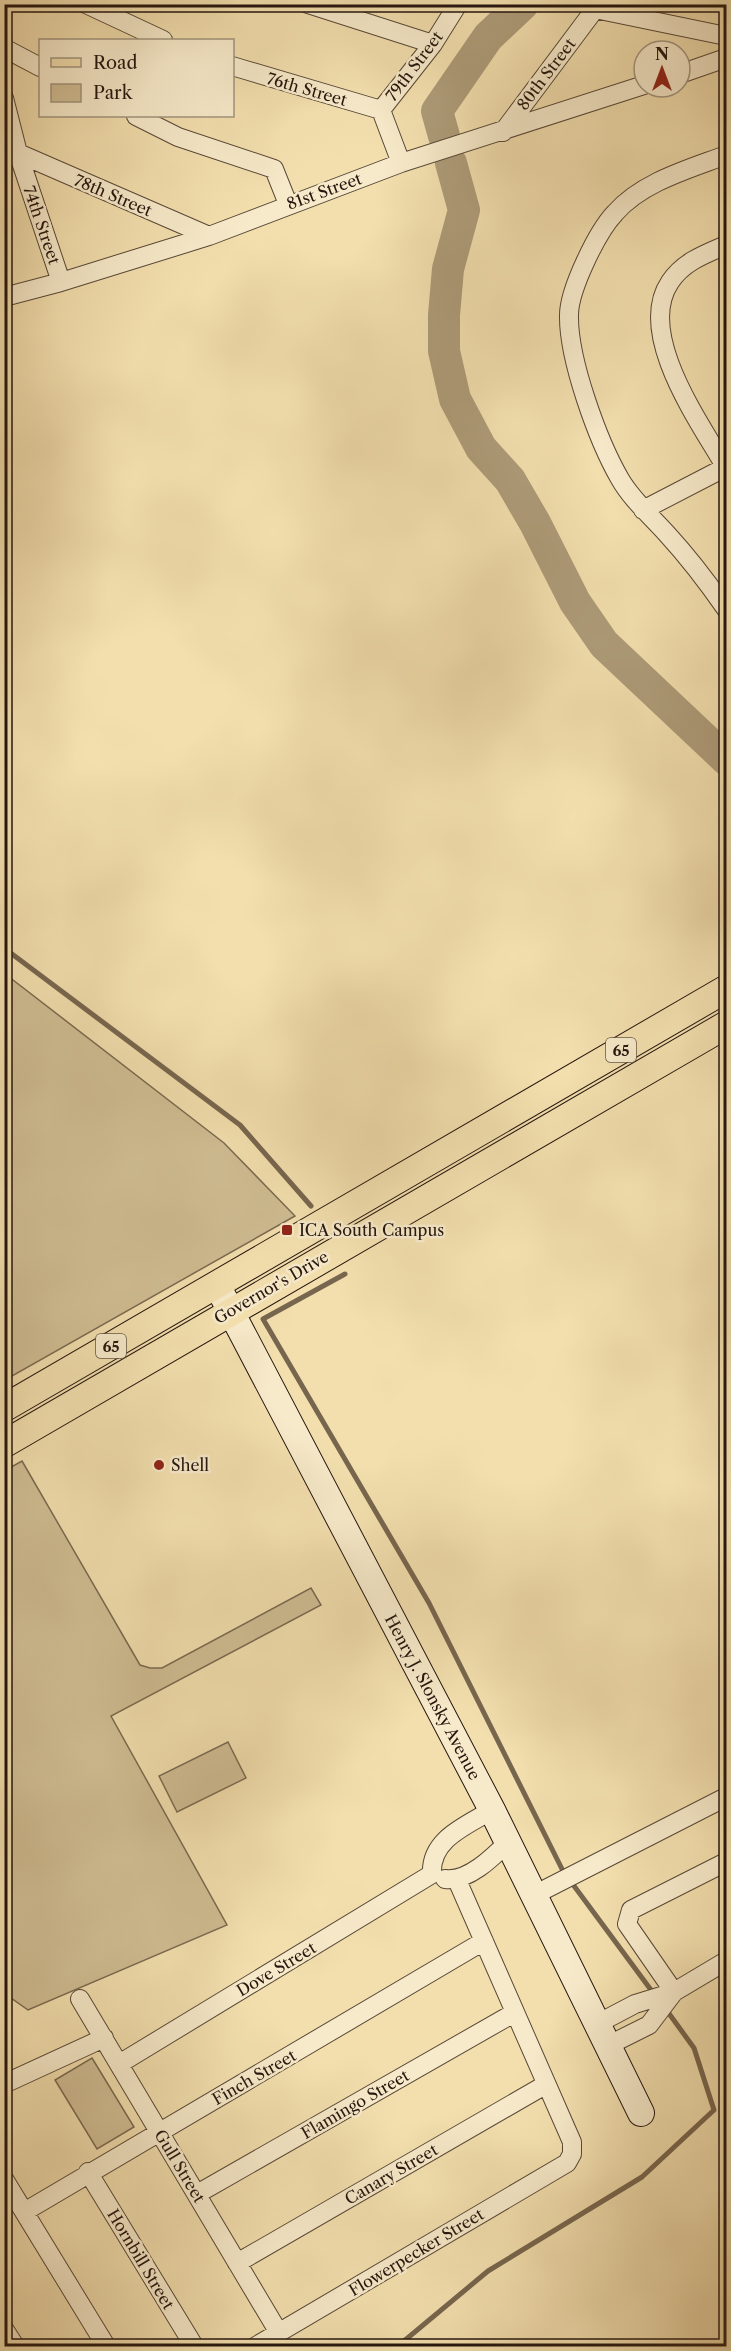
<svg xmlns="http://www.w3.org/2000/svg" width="731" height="2351" font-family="'Libre Caslon Text',serif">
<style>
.green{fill:#d0bd93;stroke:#7a6a51;stroke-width:1.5}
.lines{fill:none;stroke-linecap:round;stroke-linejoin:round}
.stream{stroke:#77664e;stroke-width:5}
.river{stroke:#ad9b78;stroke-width:32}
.street-casing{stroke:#584837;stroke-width:20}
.secondary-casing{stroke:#25160f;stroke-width:28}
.primary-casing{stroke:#25160f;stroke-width:29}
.street{stroke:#f7eaca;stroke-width:18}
.secondary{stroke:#f7eaca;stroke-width:26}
.primary{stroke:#f3dfae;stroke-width:27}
.poi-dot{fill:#8f2418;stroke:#f7eaca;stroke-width:2}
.labels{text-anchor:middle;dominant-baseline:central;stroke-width:5;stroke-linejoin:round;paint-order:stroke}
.shield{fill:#f7eaca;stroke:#645647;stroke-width:1.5}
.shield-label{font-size:15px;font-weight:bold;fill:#25160f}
.street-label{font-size:16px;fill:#25160f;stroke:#f7eaca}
.poi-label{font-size:16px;fill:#25160f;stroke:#f7eaca;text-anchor:start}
</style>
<rect width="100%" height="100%" fill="#f3dfae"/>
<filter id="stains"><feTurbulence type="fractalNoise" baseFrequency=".00333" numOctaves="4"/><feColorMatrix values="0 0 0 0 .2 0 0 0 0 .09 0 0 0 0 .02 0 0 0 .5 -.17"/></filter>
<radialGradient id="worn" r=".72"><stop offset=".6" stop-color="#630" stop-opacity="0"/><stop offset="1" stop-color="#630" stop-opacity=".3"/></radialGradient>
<path class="green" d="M4,973l220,170 71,73 -290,164z
M22,1461l118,204 10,3h12l149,-80 10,17 -210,111 116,209 -199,85 -24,-17v-522z
M228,1742l18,36 -69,34 -18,-36z
M92,2058l42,69 -37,22 -42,-69z"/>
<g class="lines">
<path class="stream" d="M4,948l236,177 71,81
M345,1274l-82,45 166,284 134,268 91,123
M398,2346l90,-75 154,-94 72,-67 -20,-62 -29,-40"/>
<path class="river" d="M444,136l-7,-25 51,-74 35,-33
M451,163l13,47 -16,59 -4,46v36l11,48 26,49 29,32 25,43 40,79 29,42 122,115"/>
<g class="street-casing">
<path id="street" d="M86,4l77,36
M308,4l125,40
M4,48l36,19
M232,66l149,44
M680,74l46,-16
M4,98l14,55 43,129
M381,110l52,-66 25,-40
M381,110l20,53
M136,116l42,21 96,32 14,35
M503,132l92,-123 131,27
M18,153l191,83
M726,155c-37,14 -84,27 -111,58 -18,19 -46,77 -46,102 -1,44 29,126 51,164 12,21 31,37 47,55 22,24 41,49 59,75
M726,245c-21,9 -43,17 -56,37 -35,52 31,142 56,186
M4,297l57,-15 148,-46 192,-73 243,-78
M643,510l83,-43
M432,1874c-2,-35 34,-48 60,-64
M445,1879c23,3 48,-22 63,-37
M534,1895l192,-98
M674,1992l-47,-68 4,-14 95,-48
M80,1999l199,334
M597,2024l38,-20 39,-12 52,-31
M607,2046l42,-21 25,-33
M119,2064l313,-190
M4,2084l100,-46
M88,2172l106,174
M4,2179l102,167
M197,2194l317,-181
M24,2212l460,-271
M237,2263l308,-178
M4,2329l11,17
M256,2346l311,-183 5,-9v-12l-115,-262"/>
</g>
<g class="secondary-casing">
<path id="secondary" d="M217,1285l275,525 149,303"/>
</g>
<g class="primary-casing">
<path id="primary" d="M4,1408l722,-419
M4,1444l722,-419"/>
</g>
<use href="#street" class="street"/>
<use href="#secondary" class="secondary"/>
<use href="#primary" class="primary"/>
</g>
<g class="poi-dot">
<rect x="281" y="1224" width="12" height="12" rx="3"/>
<circle cx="159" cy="1465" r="6"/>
</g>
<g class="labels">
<g class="shield">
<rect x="606" y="1038" width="30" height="24" rx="4.5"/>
<rect x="96" y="1334" width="30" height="24" rx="4.5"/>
</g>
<g class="shield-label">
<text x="621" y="1050">65</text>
<text x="111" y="1346">65</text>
</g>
<g class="street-label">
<text transform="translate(414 66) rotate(-53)">79th Street</text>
<text transform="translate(546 74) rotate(-53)">80th Street</text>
<text transform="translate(307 89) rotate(16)">76th Street</text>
<text transform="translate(324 191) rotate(-20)">81st Street</text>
<text transform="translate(113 195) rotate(23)">78th Street</text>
<text transform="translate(42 225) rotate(71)">74th Street</text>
<text transform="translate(271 1287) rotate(-30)">Governor's Drive</text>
<text transform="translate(433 1697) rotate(62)">Henry J. Slonsky Avenue</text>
<text transform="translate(276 1969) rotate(-31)">Dove Street</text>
<text transform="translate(254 2077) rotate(-30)">Finch Street</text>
<text transform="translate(355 2104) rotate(-30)">Flamingo Street</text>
<text transform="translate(180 2166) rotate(59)">Gull Street</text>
<text transform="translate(391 2174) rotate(-30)">Canary Street</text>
<text transform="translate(416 2252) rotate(-31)">Flowerpecker Street</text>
<text transform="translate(141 2259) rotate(59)">Hornbill Street</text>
</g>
<g class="poi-label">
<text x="299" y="1230">ICA South Campus</text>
<text x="171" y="1465">Shell</text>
</g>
</g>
<rect width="731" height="2351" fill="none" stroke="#f3dfae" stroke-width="24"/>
<rect x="6" y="6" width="719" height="2339" fill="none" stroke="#25160f" stroke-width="3"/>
<rect x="12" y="12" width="707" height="2327" fill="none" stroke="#25160f" stroke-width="1.5"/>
<rect x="39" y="39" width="195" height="78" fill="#f7eaca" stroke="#a3957f" stroke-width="1.5"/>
<rect x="51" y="58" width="30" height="9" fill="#f3dfae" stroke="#a3957f" stroke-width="1.5"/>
<text x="93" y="69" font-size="18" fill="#25160f">Road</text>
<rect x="51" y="84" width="30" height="18" fill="#d0bd93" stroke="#a3957f" stroke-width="1.5"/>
<text x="93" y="99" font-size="18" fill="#25160f">Park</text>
<g transform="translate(662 69)"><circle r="28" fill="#f7eaca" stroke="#a3957f" stroke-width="1.5"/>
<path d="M0-4.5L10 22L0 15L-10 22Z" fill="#8f2418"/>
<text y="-9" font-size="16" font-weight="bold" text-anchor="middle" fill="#25160f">N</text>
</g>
<rect width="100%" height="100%" filter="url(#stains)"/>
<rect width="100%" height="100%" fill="url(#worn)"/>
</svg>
